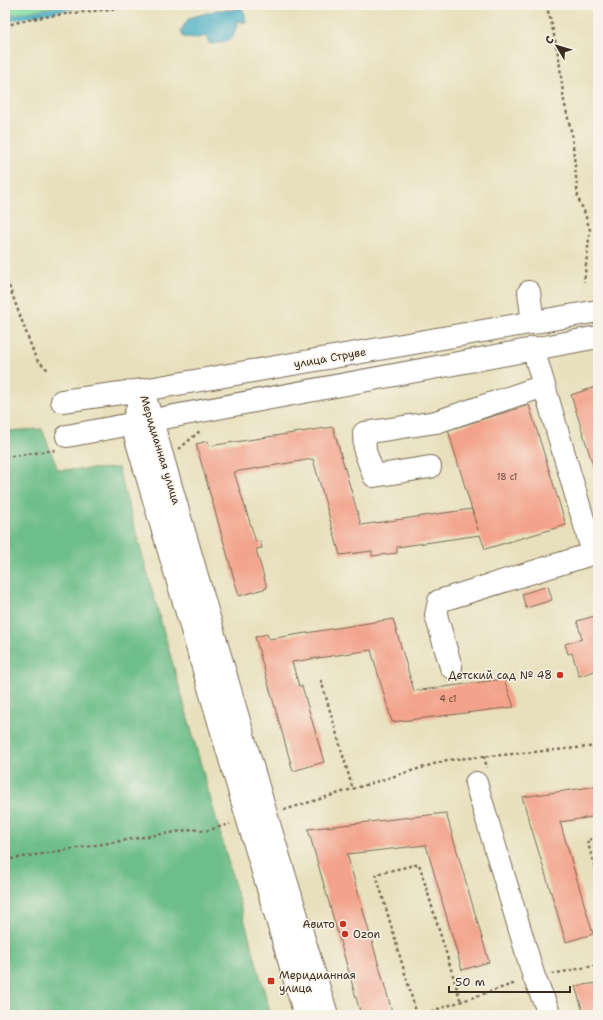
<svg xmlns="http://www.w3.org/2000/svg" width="603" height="1020" font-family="'Shantell Sans',sans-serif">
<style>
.green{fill:#88e0a5;stroke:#628562}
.forest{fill:#6ebe8a;stroke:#547454}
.water{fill:#42abc2;stroke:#3e6a70}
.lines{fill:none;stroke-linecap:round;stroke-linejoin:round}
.stream{stroke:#42abc2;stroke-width:5}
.building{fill:#f3a38b}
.minor-casing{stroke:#786a55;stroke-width:24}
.path{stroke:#786a55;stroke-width:2.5;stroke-dasharray:3 3;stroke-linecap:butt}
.minor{stroke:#fff;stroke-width:22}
.poi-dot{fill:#c8321e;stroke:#f7f3e8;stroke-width:1.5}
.labels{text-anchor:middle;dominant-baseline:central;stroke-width:3;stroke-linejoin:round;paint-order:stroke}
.number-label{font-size:9px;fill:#694839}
.street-label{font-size:11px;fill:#3b2a1e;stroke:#f7f3e8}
.poi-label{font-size:11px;fill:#3b2a1e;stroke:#f7f3e8;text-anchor:end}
</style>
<rect width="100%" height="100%" fill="#f7f3e8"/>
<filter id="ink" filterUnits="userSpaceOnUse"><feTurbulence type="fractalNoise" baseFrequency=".025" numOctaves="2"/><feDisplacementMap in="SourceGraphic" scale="8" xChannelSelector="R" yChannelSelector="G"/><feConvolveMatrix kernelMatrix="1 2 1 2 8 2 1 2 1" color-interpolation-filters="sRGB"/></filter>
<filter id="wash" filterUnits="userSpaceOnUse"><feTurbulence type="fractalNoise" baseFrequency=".012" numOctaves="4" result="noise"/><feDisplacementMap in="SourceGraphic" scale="16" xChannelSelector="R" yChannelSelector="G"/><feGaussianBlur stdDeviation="0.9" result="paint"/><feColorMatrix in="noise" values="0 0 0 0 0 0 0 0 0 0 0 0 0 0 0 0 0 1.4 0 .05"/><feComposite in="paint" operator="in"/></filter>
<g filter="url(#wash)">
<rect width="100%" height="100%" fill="#e8e0bc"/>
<path class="green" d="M5,5h59l-59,11z"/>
<path class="forest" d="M42,429l16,41 60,-2 153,547h-266v-584z"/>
<path class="water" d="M241,6l4,8 1,9 -7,-2c-5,6 -3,18 -11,20 -5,2 -11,2 -16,3l-3,-1 -3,-7 -13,3 -10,-2 -2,-7 8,-12 28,-8h17z"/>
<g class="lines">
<path class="stream" d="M7,19l74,-14"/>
</g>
<g id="blocks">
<path class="building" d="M598,386v95l-27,-86z
M529,405l37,120 -81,24 -5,-14 -83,12v6l-25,3v-5l-32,4 -27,-96 -79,13 22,70 4,-1 2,7 -6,1 11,39 -28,8 -43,-152 12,-3 1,5 124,-19 28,98 111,-16 6,21 -30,-100z
M548,586l4,14 -26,8 -4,-14z
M598,615v55l-19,6 -7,-23 -4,1 -3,-10 17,-5 -5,-18z
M393,619l21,72 90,-12 10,28 -122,15 -21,-72 -79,12 7,24h3l22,76 -31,9 -38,-134 12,-3 2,5z
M598,786v30l-38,6 33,112 -27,8 -44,-145z
M446,813l43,149 -27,8 -36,-125 -79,9 46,161h-32l-53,-186z
M598,983v32h-14l-9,-29z"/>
</g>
</g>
<g filter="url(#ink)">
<use href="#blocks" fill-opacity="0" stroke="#786a55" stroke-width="1"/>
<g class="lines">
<g class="minor-casing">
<path id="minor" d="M529,292l4,31
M533,348l60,205
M143,390l-11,35 173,590
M143,390l123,424 61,201
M62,401l81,-11 455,-79
M67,436l531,-99
M430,467l-56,9 -9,-25 -1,-18 72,-11 108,-36
M451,667l-15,-52 3,-14 159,-49
M476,783l58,194 16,38"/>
</g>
<path class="path" d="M546,5l5,16 8,38 5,42 8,34 6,63 6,13 6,19 -6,52
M5,26c43,-14 90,-13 134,-21
M5,275l31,84 13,12
M179,449l22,-19
M5,457l51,-7
M321,680l32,110
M484,756l3,12
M284,810l163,-50 151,-14
M598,838l-11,2 11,38
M5,860l188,-31 12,2 25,-7
M552,974l46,-9
M417,1015l-41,-141 43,-10 42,138
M420,1015l96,-32"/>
<use href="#minor" class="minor"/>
</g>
</g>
<g class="poi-dot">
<circle cx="560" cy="675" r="4"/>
<circle cx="343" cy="924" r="4"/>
<circle cx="345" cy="934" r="4"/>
<rect x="267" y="977" width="8" height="8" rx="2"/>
</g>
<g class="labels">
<g class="number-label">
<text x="507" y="477">18 с1</text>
<text x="448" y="699">4 с1</text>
</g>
<g class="street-label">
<text transform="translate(330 358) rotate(-10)">улица Струве</text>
<text transform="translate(160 450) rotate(73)">Меридианная улица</text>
</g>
<g class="poi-label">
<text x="552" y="675">Детский сад № 48</text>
<text x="335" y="924">Авито</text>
<text x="353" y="934" text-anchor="start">Ozon</text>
<text x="279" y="975" text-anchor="start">Меридианная<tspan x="279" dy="13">улица</tspan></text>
</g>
</g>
<rect width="603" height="1020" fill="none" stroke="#f7f3e8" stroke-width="20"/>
<g transform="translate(557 46) rotate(308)" stroke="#f7f3e8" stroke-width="3" paint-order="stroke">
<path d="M0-3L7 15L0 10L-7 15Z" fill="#3b2a1e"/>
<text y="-6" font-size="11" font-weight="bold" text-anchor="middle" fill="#3b2a1e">С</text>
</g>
<path d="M449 986v6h121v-6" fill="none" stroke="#3b2a1e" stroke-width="2"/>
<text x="455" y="986" font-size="12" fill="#3b2a1e" stroke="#f7f3e8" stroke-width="3" paint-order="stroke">50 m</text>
</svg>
